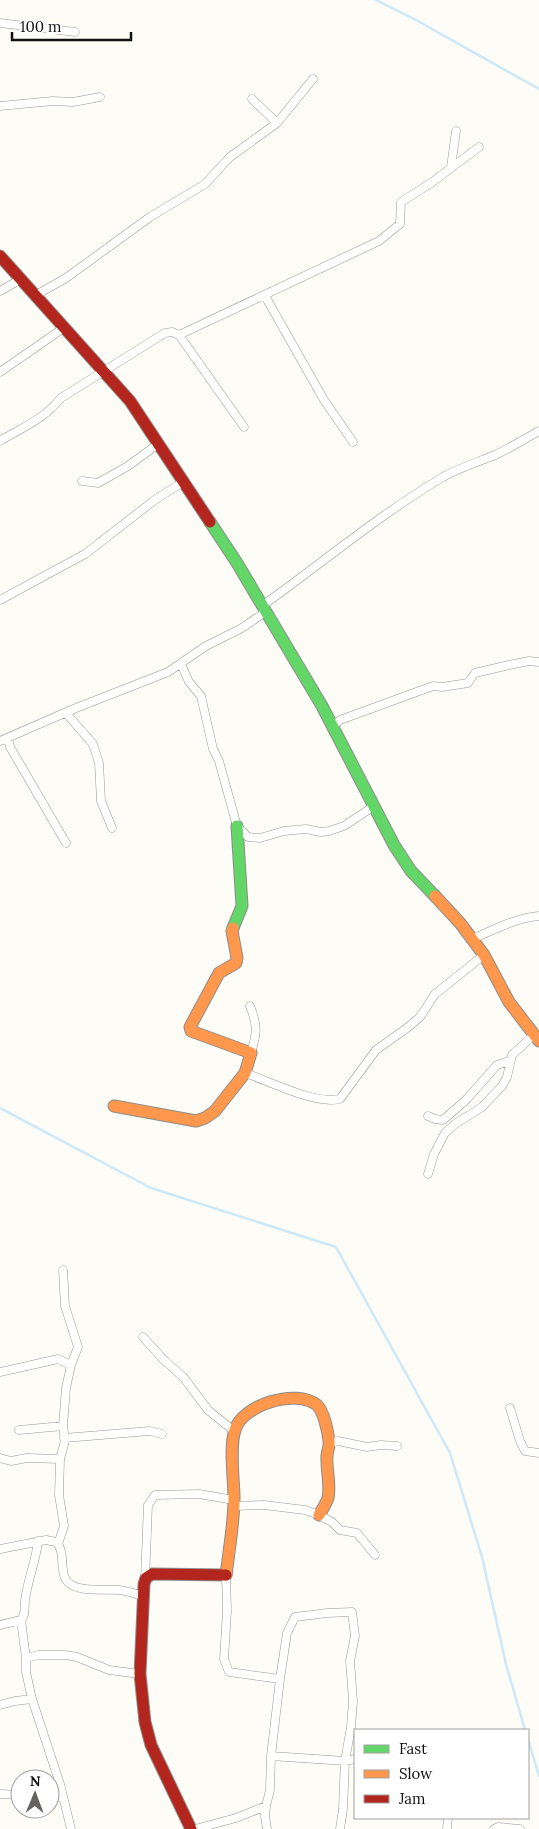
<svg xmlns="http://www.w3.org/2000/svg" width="539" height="1829" font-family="Lora,serif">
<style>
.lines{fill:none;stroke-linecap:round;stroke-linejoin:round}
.stream{stroke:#cde8f7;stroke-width:2.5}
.street-casing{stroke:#979795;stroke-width:9}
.fast-casing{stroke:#8e8d8b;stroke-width:13}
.slow-casing{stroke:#8e8d8b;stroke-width:13}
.jam-casing{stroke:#8e8d8b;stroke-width:13}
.street{stroke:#fffffe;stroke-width:8}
.fast{stroke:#63d668;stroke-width:11}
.slow{stroke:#ff974d;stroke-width:11}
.jam{stroke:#b3261e;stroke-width:11}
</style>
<rect width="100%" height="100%" fill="#fdfcf7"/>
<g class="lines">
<path class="stream" d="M376,0l40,20 123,69
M0,1108l151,80 185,59 114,206 32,104 24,107 19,66
M528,1739l11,37"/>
<g class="street-casing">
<path id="street" d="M0,23l75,9
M252,99l25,24
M0,106l53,-5 20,1 27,-5
M451,167l5,-36
M0,291l21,-12
M36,295l30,-17 84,-61 55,-33 25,-27 47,-34 36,-44
M265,296l59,104 29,42
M179,335l200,-94 21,-17 1,-22 30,-19 48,-36
M0,372l65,-45
M0,441c23,-14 43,-21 61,-43l104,-65 7,-1 7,3 65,92
M82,481l16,2 30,-17 30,-22
M0,600l85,-46 71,-55 27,-17
M262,606c60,-43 117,-91 181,-129 16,-9 35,-15 52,-22 15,-7 30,-16 44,-24
M181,664l8,18 12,14 12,53 6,12 18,65 11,11 12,1 24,-7 22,-2 15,3 8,-1 15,-5 30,-20
M66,713l27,31 6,19 2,38 11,27
M332,727l8,-7 93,-34 9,1 26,-4 7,-10 34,-8 20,-4 10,1
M8,738l2,9 56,96
M0,741l76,-33 92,-36 38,-26 36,-18 23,-16
M472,939c22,-9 43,-21 67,-23
M250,1006c8,20 7,27 1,47
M245,1073c24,8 71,32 95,26l36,-49 31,-22 13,-11 15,-23 49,-39
M428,1116l7,3 8,1 23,-20 31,-35 12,-4
M428,1174l6,-20 11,-21 10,-9 27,-17 20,-21 5,-9 5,-22 22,-20
M63,1270l2,36 13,41 -7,18
M143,1337l20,22 21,19 24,32 26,21
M0,1372l58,-13 13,6 -5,23 -3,38
M510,1408l10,33 5,10 14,2
M19,1430l44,-4 2,15 -5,18 -1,36 5,31 -6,18
M64,1438l86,-7 12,3
M330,1443l8,-2 29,6 14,-2 16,1
M0,1458l11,3 16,-3 33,1
M233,1506l31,-1 41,5 14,5 13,7 8,8 17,3 18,22
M0,1549l46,-9 10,2c10,10 3,26 10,38 8,13 39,9 53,10 8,1 15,3 23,6
M145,1580l3,-75 7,-10 44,-1 35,6
M21,1620l5,38v14l6,27 28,85 11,45
M0,1625l21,-5c5,-6 3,-11 4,-19 2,-20 11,-39 13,-60
M26,1658l12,-3h27l12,2 32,13 31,4
M280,1679l7,-46 8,-16 32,-4 25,-1 3,24 -5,25 3,40 -2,26 -6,34 -2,48 -3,20
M0,1705l15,-4 17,-2
M271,1756l74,5 10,-2
M0,1794l20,1
M50,1797h13
M266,1806l-1,10 2,13
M195,1829l41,-11 30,-12 4,-16 1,-34 9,-77 -51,-7 -5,-13 3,-48 -1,-36
M447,1829l1,-11
M494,1829l4,-2 22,2"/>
</g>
<g class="fast-casing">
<path id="fast" d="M210,522l27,41 85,143 72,139 17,26 24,25
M233,928l9,-22 -5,-80"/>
</g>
<g class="slow-casing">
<path id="slow" d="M435,896l25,27 24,32 25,47 30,39
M114,1106l82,15 9,-3 10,-7 30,-38 6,-20 -60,-22 -1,-4 29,-54 17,-10 1,-5 -5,-27 1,-3
M226,1575c3,-25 8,-52 8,-77 0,-18 -5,-51 1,-68 7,-25 61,-42 82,-25 7,7 11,27 12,36 1,5 -2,10 -2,15 -1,13 4,29 1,42 -2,6 -6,12 -9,17"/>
</g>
<g class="jam-casing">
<path id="jam" d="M0,256l130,145 80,121
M191,1829l-40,-84 -6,-23 -5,-48 4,-90 2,-6 6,-4 74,1"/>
</g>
<use href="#street" class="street"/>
<use href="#fast" class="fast"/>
<use href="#slow" class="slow"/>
<use href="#jam" class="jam"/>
</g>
<rect x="354" y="1729" width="175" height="90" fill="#ffffff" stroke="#a0a0a0"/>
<rect x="364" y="1745" width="25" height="8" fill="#63d668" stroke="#a0a0a0"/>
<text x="399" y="1754" font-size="15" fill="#111111">Fast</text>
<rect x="364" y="1770" width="25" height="8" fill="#ff974d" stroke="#a0a0a0"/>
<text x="399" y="1779" font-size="15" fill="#111111">Slow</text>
<rect x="364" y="1795" width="25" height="8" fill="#b3261e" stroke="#a0a0a0"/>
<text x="399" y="1804" font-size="15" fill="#111111">Jam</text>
<g transform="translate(35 1794) rotate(1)"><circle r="24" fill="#ffffff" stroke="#a0a0a0"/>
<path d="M0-4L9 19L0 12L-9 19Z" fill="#646362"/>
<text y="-8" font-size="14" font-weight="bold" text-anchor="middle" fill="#111111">N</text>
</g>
<path d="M12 32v8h119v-8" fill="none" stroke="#111111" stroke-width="2.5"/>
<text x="20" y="32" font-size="15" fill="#111111" stroke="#ffffff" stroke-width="4" paint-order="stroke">100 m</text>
</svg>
